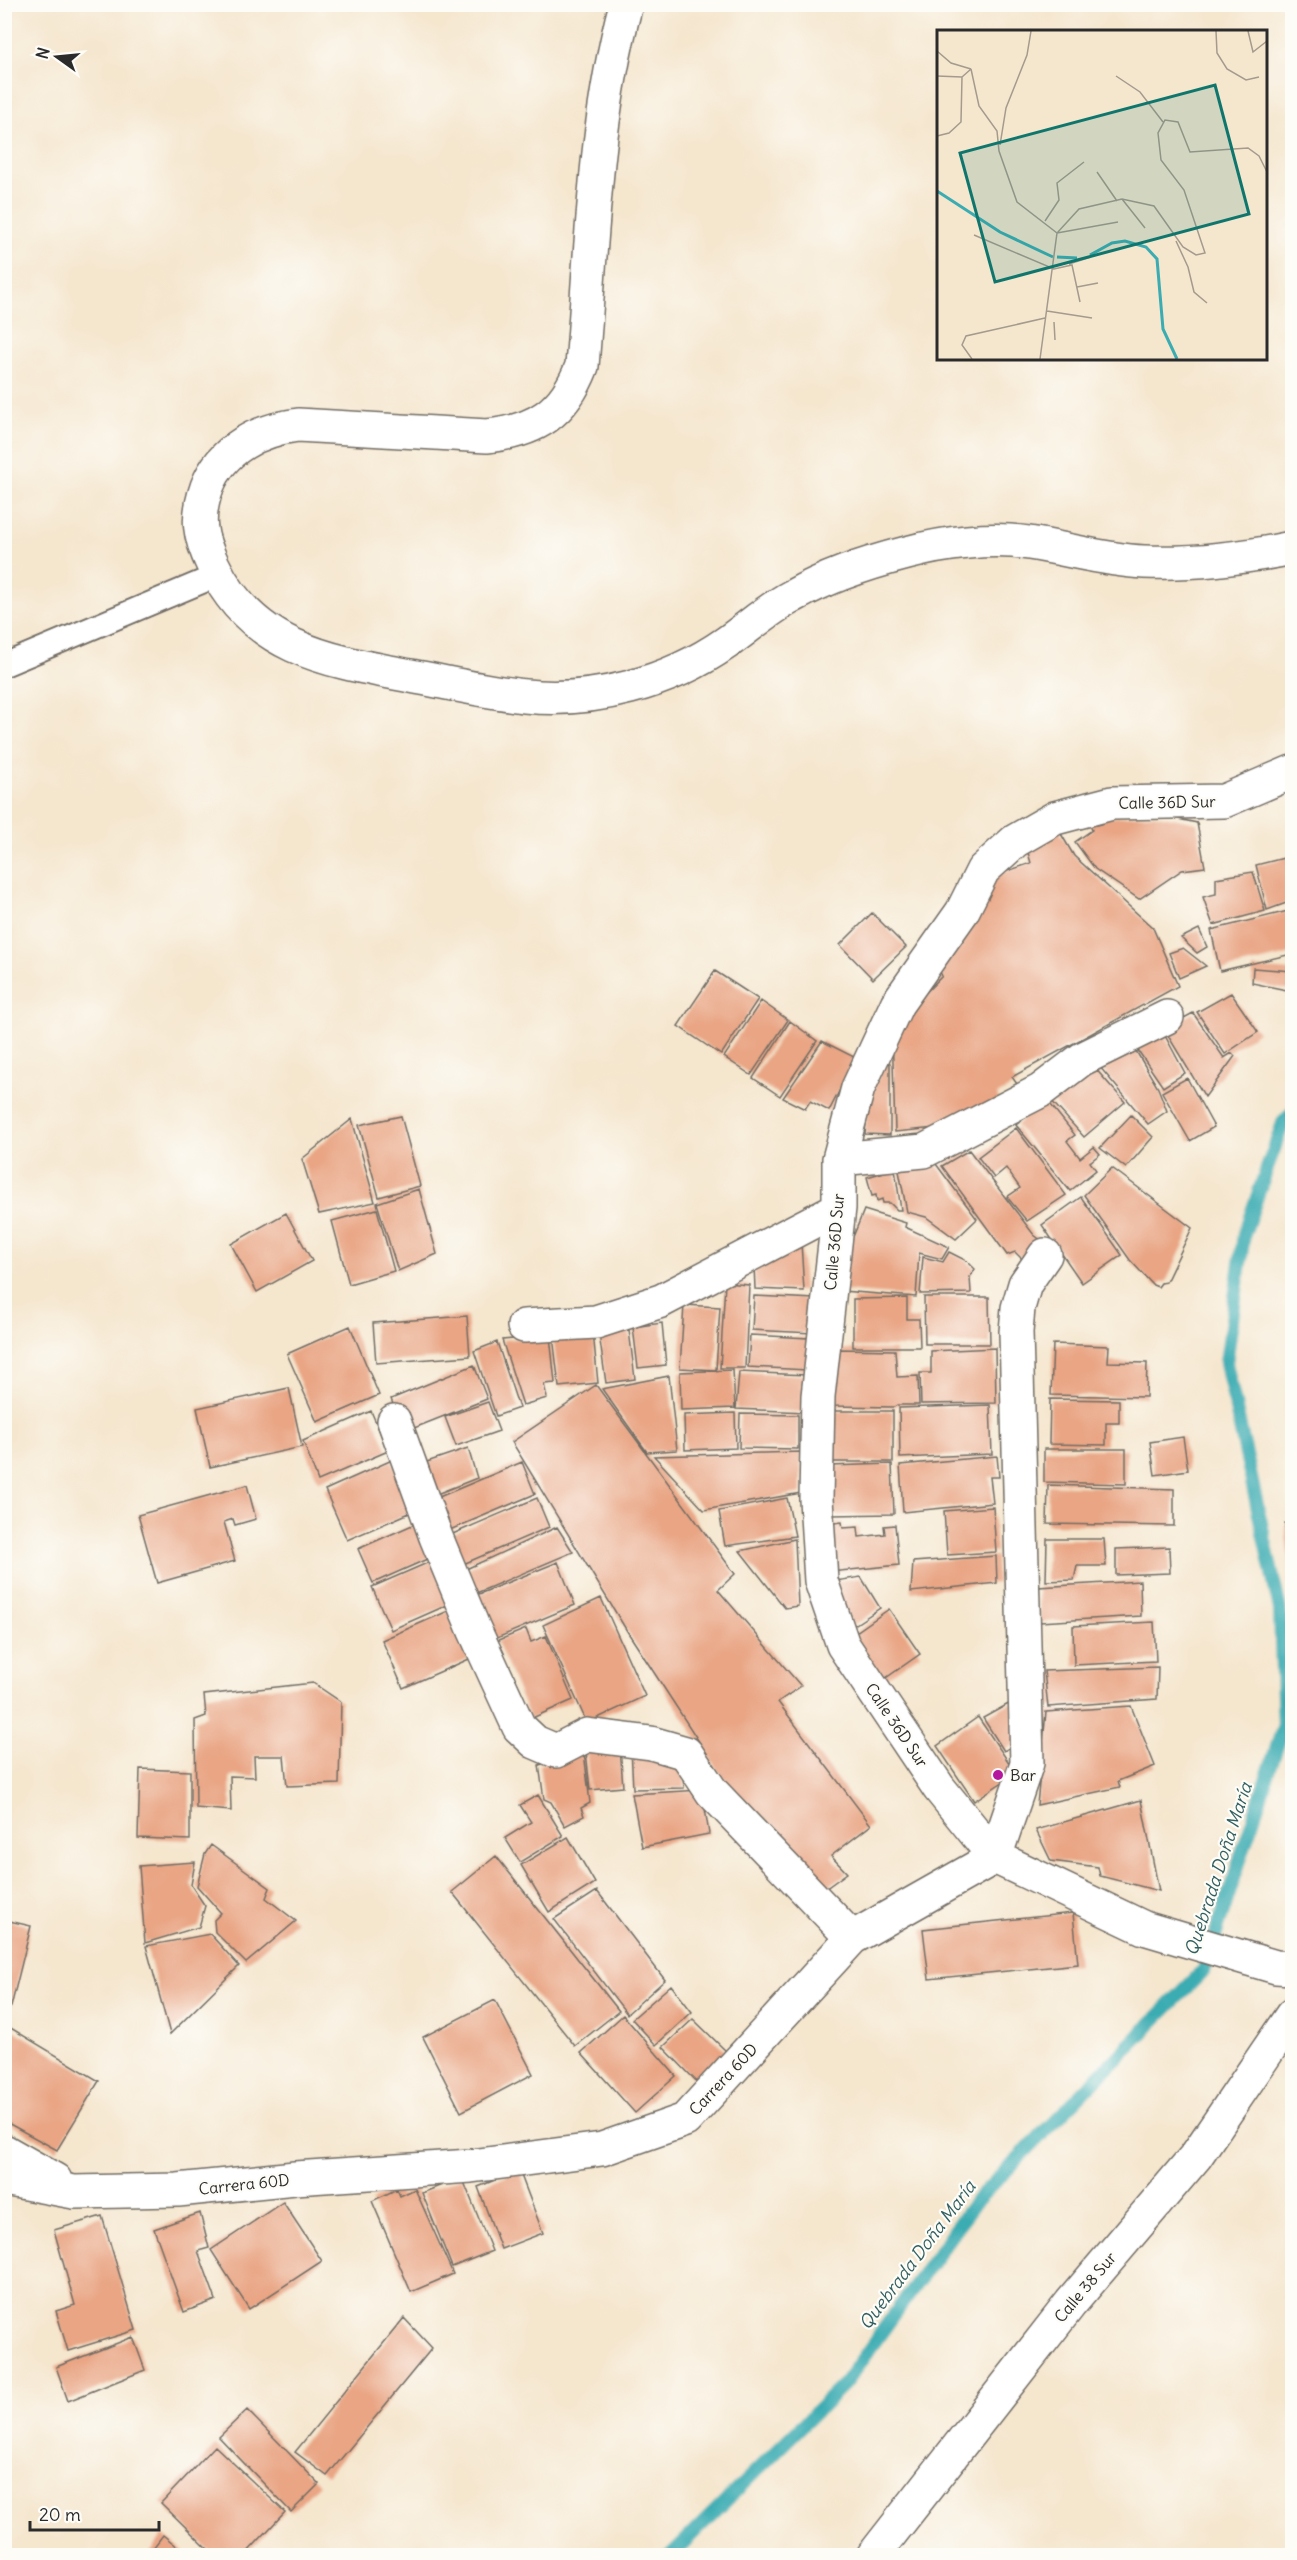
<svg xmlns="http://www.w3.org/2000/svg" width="1297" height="2560" font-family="Delius,sans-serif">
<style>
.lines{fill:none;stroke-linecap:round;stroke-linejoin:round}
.stream{stroke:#3aacb2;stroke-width:14}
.building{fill:#e9a584}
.lane-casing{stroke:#726c64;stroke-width:26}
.street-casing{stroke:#726c64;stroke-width:36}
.lane{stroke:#fff;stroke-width:22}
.street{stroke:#fff;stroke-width:33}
.poi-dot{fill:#b5179e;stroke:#fdfcf7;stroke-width:2}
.labels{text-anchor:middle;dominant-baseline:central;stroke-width:4.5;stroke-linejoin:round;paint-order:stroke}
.street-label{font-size:16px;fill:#2b2b2b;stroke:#fdfcf7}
.poi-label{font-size:16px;fill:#2b2b2b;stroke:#fdfcf7;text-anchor:start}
.water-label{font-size:18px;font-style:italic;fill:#315f61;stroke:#fdfcf7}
.inset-river{fill:none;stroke:#3aacb2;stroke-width:3}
.inset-road{fill:none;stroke:#a49b8d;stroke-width:1.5}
.view{fill:#0f766e;fill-opacity:0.15;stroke:#0f766e;stroke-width:3}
.inset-edge{fill:none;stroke:#2b2b2b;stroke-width:3}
</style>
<rect width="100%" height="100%" fill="#fdfcf7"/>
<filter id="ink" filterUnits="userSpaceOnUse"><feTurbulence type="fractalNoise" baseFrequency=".0167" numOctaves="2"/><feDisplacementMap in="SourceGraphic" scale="12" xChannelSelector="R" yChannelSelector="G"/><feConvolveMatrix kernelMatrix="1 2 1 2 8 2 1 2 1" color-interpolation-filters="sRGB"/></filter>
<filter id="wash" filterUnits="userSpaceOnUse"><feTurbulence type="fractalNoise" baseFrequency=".008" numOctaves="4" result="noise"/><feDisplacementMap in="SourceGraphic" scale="24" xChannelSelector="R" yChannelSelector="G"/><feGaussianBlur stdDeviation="1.35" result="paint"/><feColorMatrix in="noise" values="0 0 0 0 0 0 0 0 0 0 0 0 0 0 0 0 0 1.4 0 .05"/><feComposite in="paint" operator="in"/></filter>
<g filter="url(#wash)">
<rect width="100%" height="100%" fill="#f5e6ce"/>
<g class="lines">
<path class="stream" d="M670,2556l175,-173 130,-181 229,-232 80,-245 -4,-115 -54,-247 18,-129 39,-111 9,-10"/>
</g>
<g id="blocks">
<path class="building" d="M1154,814l43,9 8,44 -23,3 -43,29 -44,-30 -20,-27 17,-12 -4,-11z
M1057,827l17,29 79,72 25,58 -166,91 5,7 -20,11 3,7 -44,24 -61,6 -3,-105 50,-51 -5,-11 56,-89 38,-13 -6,-21z
M1292,856v45l-25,9 -11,-45z
M1253,872l12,39 -52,14 -10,-28 13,-3v-16z
M1292,910v44l-72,17 -9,-41z
M872,913l34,34 -33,32 -33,-34z
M1199,929l8,18 -10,6 -16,-15z
M1183,948l23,18 -27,12 -10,-25z
M1253,968l39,3v20l-40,-8z
M715,971l43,28 -37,56 -43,-29z
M1231,993l27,39 -33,22 -28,-42z
M761,1001l27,19 -37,55 -27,-18z
M1193,1013l31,45 8,-5 3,3 -30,41 -41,-68z
M790,1021l27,20 -37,55 -27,-18z
M1163,1032l22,41 -22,14 -28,-41z
M822,1041l34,17 -27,53 -19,-10 -5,8 -22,-11z
M1133,1046l25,42 9,23 -19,13 -49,-58z
M890,1063v72l-25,-1 2,-25 16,-45z
M1093,1066l32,36 -41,35 -36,-40z
M1187,1078l27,49 -24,14 -28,-49z
M1047,1100l28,35 -8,6 13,17 14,-11 6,7 -10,8 6,8 -26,21 -54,-66z
M1131,1115l22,22 -27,31 -26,-20z
M401,1116l19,70 -41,11 -20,-72z
M352,1119l23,83 -56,12 -17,-55z
M1016,1128l50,67 -39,26 -20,-24 13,-9 -14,-20 -12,10 -16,-21z
M969,1150l65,85 11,8 -20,19 -10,-10 -8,3 -65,-89z
M936,1164l41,55 -21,20 -30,-22 -19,-5 -8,-41z
M1112,1168l80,60 -26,54 -5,1 -3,4 -5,-2 -23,-25 -46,-65z
M895,1169l6,41h-4l-7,-7h-7l-1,-4 -5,2 -1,-6 -4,1 -5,-19z
M419,1189l18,65 -39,17 -21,-68z
M1081,1197l41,58 -40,28 -40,-58z
M377,1209l17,62 -45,13 -17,-63z
M864,1210l42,13 -1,4 44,20 -7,12 -23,-6 -3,44 -74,-6 9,-49z
M286,1213l26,48 -55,31 -26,-48z
M801,1242l3,49 -49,-2 -1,-24z
M949,1252l18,9 8,8 -5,8 1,16 -51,1 3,-37 20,5z
M725,1283l24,2 -4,83h-25z
M754,1296l61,3 -2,34 -61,-3z
M924,1297h65l1,47h-65z
M907,1298v21h12l1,28h-67v-48z
M684,1305l36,2 -4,63 -36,-2z
M467,1316l3,40 -94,7 -3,-40z
M662,1323l4,42 -28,3 -5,-41z
M350,1326l29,69 -62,27 -30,-68z
M629,1330l6,49 -29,4 -7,-49z
M593,1332l5,51 -39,4 -6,-51z
M750,1335l59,3 -2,32 -59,-3z
M550,1336l5,47 -11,1 3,14 -24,7 -21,-65z
M497,1342l22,66 -23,8 -22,-65z
M1053,1344l56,2 -1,16 39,1 -1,34 -95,-2z
M995,1348l1,55 -75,1 -1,-31h11v-22z
M836,1349l59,1 2,27 21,-1 1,29h-22l-3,2 -60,-1z
M474,1365l13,34 -83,33 -13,-33z
M733,1370l2,38 -54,2 -1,-38z
M739,1372l68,3 -2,37 -69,-3z
M669,1376l8,74 -30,2 -45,-63z
M596,1385l139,189 -17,16 83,96 -23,16 93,123 -40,31 16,17 -22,16 -88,-89 -110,-169 -115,-189z
M289,1388l13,59 -92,20 -13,-59z
M1050,1399l69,1v23h-13v22l-57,-1z
M488,1402l11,29 -43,15 -11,-29z
M990,1405l2,49 -92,4 -1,-50z
M371,1411l17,40 -70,30 -15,-40z
M830,1411h63v51h-64z
M735,1413l1,35 -51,2 -1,-35z
M740,1414l58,1v34l-59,-1z
M1183,1437l5,33 -33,5 -5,-33z
M468,1448l9,30 -48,19 -11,-32z
M1044,1449h82v35l-82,-2z
M801,1452v41l-97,17 -50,-54z
M997,1456l2,21h-9l3,26 -90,9 -3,-47z
M392,1460l22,51 -67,29 -22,-50z
M522,1462l13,32 -90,38 -13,-32z
M892,1464l2,50 -64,1 -1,-49z
M247,1485l9,34 -21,6 -2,-6 -9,3 11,39 -78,22 -19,-68z
M1048,1485l126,4v37l-127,-2z
M537,1498l12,29 -88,38 -13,-29z
M787,1498l8,38 -70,10 -6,-35z
M993,1507l3,45 -49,3 -3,-44z
M419,1522l15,34 -61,27 -15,-34z
M842,1522l1,6 15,-1 1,10 26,-3 -1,-8 11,-1 4,40 -69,7 -5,-48z
M1285,1524h7v38l-3,1z
M557,1527l16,25 -99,42 -10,-24z
M795,1539l3,67 -13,2 -45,-57z
M1047,1539h57l2,27h-29l-3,14 -28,1z
M1169,1547l1,26 -54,2v-26z
M996,1556l1,27 -86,9 2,-30z
M434,1560l18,43 -61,27 -19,-43z
M558,1562l17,43 -83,35 -18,-44z
M861,1577l19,31 -27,18 -24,-44z
M1140,1581l1,35 -101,6 -2,-35z
M601,1598l44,98 -58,27 -44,-98z
M455,1608l21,48 -73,32 -21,-48z
M889,1609l31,45 -37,26 -31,-45z
M1154,1622l2,39 -82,4 -1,-39z
M526,1629l5,13 15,-6 27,64 -43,19 -33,-78z
M1158,1667l-1,32 -109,8 -4,-36z
M313,1683l28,19 -2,82 -52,2 -3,-30h-30l1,21 -25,-1 1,35 -35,-3 -1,-88 11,-4 -2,-21z
M1012,1702l5,41 -13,8 -21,-33z
M1131,1706l24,60 -37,15 2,6 -83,18 9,-93z
M978,1717l38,56 -42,28 -37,-55z
M620,1747l3,40 -33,3 -4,-39z
M631,1747l51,19 2,22 -51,1z
M584,1752l6,51 -9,5 3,8 -19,10 -14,-24 -7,-3 -5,-34z
M140,1769l50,2v69l-52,-2z
M702,1790l7,44 -67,13 -10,-53z
M538,1795l25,41 -43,26 -15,-24 26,-16 -11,-17z
M1141,1800l18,91 -59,-15 -2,-9 -47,-6 -15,-31z
M568,1837l27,46 -46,29 -28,-47z
M211,1845l59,43 -4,10 30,23 -50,42 -31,-31 -1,-12 7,-7 -24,-27 8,-32z
M496,1856l123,155 -44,35 -123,-154z
M195,1862l-4,23 14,21 -6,21 -54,16 -6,-77z
M597,1891l68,89 -38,34 -73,-95z
M1073,1913l5,51 -149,15 -6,-50z
M5,1920l26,6 -20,81 -6,-1z
M210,1934l29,32 -69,68 -24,-88z
M671,1985l21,27 -36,33 -24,-26z
M495,2000l38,74 -72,38 -38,-75z
M623,2015l53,61 -41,37 -54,-60z
M693,2019l35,34 -28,32 -37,-38z
M4,2024l95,57 -42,69 -53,-29z
M519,2170l24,63 -42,16 -23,-62z
M462,2177l30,74 -40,16 -30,-74z
M397,2189l3,7 15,-7 38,85 -42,18 -39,-91z
M283,2202l39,59 -73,48 -38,-59z
M200,2213l9,35 -11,3 18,49 -32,12 -30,-83z
M102,2216l34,114 -68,21 -12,-40 19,-6 -21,-75z
M404,2318l28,30 -105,128 -32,-24z
M133,2337l12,33 -77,31 -12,-34z
M247,2410l72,74 -28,28 -72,-75z
M215,2446l70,66 -41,44h-29l-54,-53z
M163,2535l26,21h-42z"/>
</g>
</g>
<g filter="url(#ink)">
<use href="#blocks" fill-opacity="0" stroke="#726c64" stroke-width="1.5"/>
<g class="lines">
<g class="lane-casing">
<path id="lane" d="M4,665l214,-90"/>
</g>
<g class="street-casing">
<path id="street" d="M626,4c-32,119 -34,241 -44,362 -18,47 -46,65 -95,70l-189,-11c-39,5 -76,23 -91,62 -11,31 -8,49 6,78 39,84 116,96 198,111 38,7 76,16 114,20 69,7 144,-13 201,-53 23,-16 42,-34 67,-47 35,-20 75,-33 114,-43 37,-10 84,-16 122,-10 39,6 75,17 115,19 50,2 99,-4 148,-14
M1292,772l-68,29 -112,2 -57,15 -40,23 -32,29 -21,42 -65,92 -39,84 -19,71v49l-21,188 -2,103 5,82 22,64 96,143 56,69 149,71 132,39 16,1
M839,1159l85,-8 116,-60 42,-32 85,-42
M524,1326l72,-4 65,-21 178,-93
M394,1421l42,116 38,92 45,98 16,15 21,9 31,-16 64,8 35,10 26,39 140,146
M995,1857l32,-94 -11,-431 2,-24 7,-24 20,-29
M4,2151l51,29
M4,2179l70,13 104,-2 117,-12 176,-12 131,-17 83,-29 167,-182 143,-81
M873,2556l198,-253 125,-147 96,-141"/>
</g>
<use href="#lane" class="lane"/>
<use href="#street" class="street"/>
</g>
</g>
<circle class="poi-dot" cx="998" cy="1775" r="6"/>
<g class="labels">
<g class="street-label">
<text transform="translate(1167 802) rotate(-1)">Calle 36D Sur</text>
<text transform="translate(834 1242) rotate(-85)">Calle 36D Sur</text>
<text transform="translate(897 1725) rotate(56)">Calle 36D Sur</text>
<text transform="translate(723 2079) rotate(-47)">Carrera 60D</text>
<text transform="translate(244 2184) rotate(-6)">Carrera 60D</text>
<text transform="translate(1085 2287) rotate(-50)">Calle 38 Sur</text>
</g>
<g class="poi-label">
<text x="1010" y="1775">Bar</text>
</g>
<g class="water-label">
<text transform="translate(1218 1869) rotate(-72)">Quebrada Doña María</text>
<text transform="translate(917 2255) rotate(-53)">Quebrada Doña María</text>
</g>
</g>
<g transform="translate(937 30)">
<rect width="330" height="330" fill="#f5e6ce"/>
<path class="inset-river" d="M0,161l63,41 53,25M153,225l22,-12 13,-2 21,6 11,12 6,70 14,30M120,227l20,1"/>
<path class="inset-road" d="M279,1l1,22 10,16 19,11 13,-3M311,1l5,21 14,-11M0,21l14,12 20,6M34,39l8,37 18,25 2,20 18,51 40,31M0,46l25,1M179,46l24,16 23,30M0,106l12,-3 12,-11 1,-45 9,-8M63,115l6,-37 21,-53 4,-24M160,142l20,29M185,169l23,29M108,191l14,-21 -2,-17 27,-21M120,203l61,-11M37,205l80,34 18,-4 8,37M239,211l12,26 6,25 13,11M132,234l22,-7M140,257l21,-4M110,281l45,7M117,292l1,18M35,329l-10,-14 4,-9 79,-18M103,329l17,-126 22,-24 43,-10 32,7 29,41 13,8 9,-2 -21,-63 -23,-30 -3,-27 7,-13 13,2 12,30 58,-4 11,8 8,16"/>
<path class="view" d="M278,55l34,129 -254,68 -35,-129z"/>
<rect width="330" height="330" class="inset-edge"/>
</g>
<rect width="1297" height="2560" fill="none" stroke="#fdfcf7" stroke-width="24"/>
<g transform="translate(57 57) rotate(285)" stroke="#fdfcf7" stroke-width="4.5" paint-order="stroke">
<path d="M0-4.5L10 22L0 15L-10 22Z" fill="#2b2b2b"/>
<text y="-9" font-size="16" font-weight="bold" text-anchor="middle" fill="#2b2b2b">N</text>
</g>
<path d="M30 2521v9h129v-9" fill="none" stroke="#2b2b2b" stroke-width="3"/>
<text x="39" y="2521" font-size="18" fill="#2b2b2b" stroke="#fdfcf7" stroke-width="4.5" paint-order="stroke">20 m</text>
</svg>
